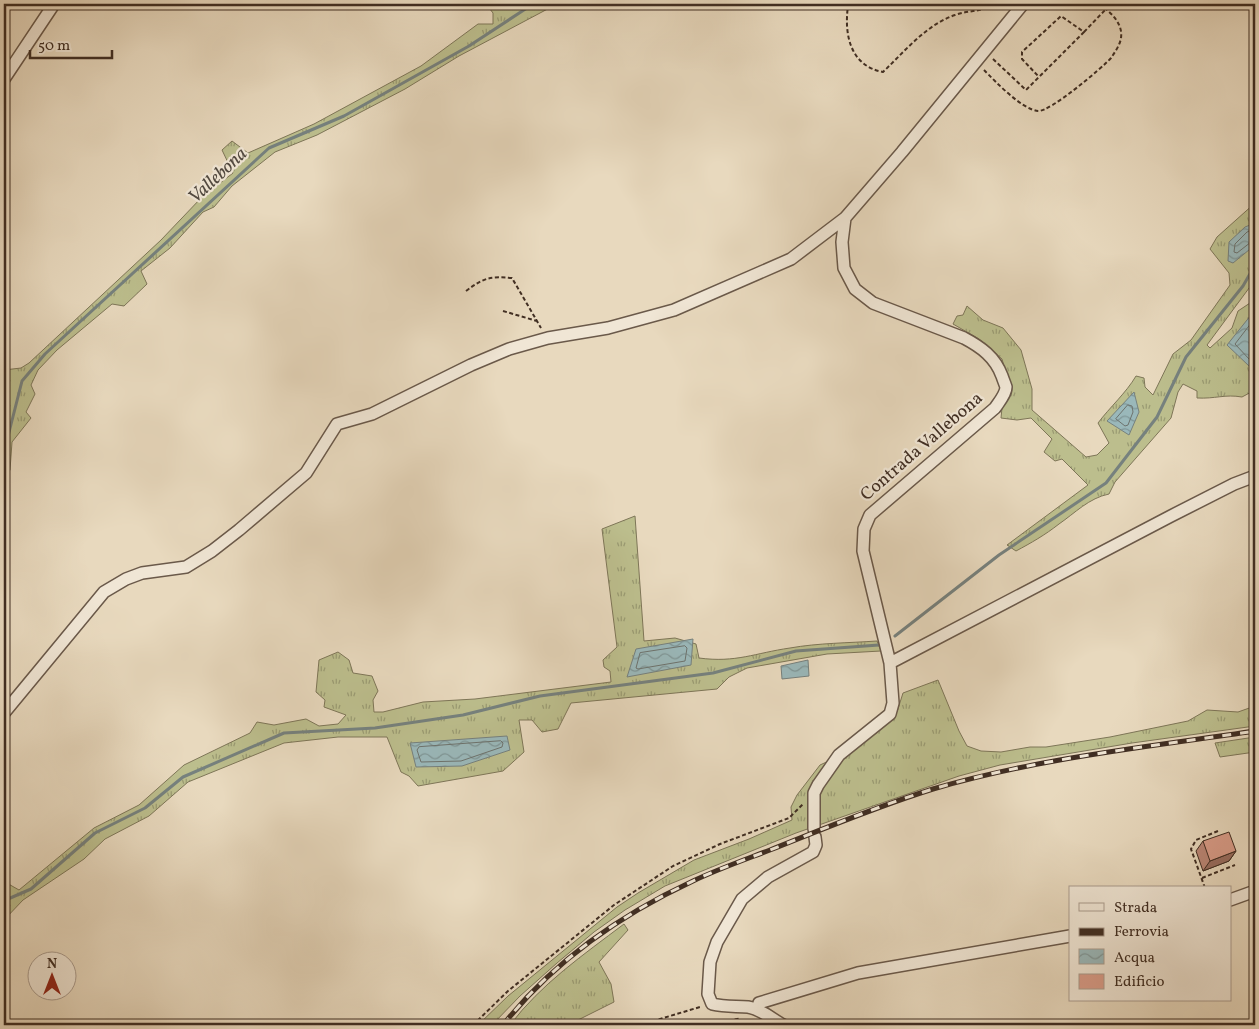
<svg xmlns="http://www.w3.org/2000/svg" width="1259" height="1029" font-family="Vollkorn,serif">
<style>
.grass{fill:url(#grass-tufts);stroke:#7e7658}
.water{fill:url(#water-waves);stroke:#76817e}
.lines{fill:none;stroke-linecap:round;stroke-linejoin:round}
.shore{stroke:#6d736e;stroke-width:1}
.stream{stroke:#76817e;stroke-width:3}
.minor-casing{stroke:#6a594a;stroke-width:14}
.path{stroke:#402e23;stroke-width:2;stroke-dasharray:4 2.5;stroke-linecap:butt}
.minor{stroke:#f0e6d5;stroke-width:11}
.rail-casing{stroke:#402e23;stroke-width:5}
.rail{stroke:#f0e6d5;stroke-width:3;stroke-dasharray:9;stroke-linecap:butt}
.wall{fill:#bb8777;stroke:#402e23}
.shaded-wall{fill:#996e61;stroke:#402e23}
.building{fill:#da9d8a;stroke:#402e23}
.labels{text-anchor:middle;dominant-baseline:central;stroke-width:4.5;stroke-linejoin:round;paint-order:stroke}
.street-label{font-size:18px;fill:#402e23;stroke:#f0e6d5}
.water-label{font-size:19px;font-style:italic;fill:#524a41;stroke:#f0e6d5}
</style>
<defs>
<pattern id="grass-tufts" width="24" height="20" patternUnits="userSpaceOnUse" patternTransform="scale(1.25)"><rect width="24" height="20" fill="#bcbe8d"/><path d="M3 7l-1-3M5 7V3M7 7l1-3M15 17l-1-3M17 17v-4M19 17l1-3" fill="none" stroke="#9a9b73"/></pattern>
<pattern id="water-waves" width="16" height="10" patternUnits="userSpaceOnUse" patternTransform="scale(1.25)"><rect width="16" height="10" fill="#9ab8ba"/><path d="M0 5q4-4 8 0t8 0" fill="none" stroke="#7f9697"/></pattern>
</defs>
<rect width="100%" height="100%" fill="#e8d9be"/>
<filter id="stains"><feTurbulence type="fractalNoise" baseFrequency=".004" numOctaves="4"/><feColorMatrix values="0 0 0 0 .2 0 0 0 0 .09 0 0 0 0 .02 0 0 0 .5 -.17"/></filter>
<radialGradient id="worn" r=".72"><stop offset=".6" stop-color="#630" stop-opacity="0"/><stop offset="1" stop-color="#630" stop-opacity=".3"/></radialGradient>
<path class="grass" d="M486,4h71l-98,52 -54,33 -88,46 -42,17 -43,34 -18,21 -11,5 -33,36 -29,23 6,13 -23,22 -12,-2 -55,46 -19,20 -7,15 4,9 -9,18 5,6 -19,24 -2,28 -6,9v-109l17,-2 8,-5 132,-123 41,-43 31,-24 -11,-23 10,-9 16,12 66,-29 107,-58 57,-42h15v-11z
M1255,203v77l-48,65 3,3 22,-20 6,-17 12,-8 5,-10v97l-13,7c-17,-3 -27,2 -45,1v-7l-14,-7 -5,8 -7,26 -56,64 -6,12c-20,4 -34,19 -50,30 -14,11 -28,19 -43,27l-9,-6 81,-60 -26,-26 -7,2 -11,-9 8,-13 -21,-21 -14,2 -16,-2 1,-10 9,-16 -9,-33 -23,-20 -26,-15 4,-8 6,-1 4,-9 16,14 20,8 18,22 11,39v21l54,47 11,-2 12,-12 -11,-20c12,-16 28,-30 38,-47l8,2 1,9 8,8 20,-41 18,-14 39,-55 -1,-12 -19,-24 7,-12z
M635,516l9,125 31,-3 21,6 3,14c37,5 56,-5 91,-10 28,-5 58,-5 87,-7l4,10 -54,3 -80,14 -18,9 -12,12 -146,14 -13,26 -16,3 -10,-12h-13l5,32 -21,19 -85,15 -9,-10 -8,-4 -14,-35h-49l-54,6 -96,39 -39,34 -44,23 -21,20 -61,41 -19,20v-37l1,-1 14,8 75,-62 45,-23 45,-40 66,-32 7,-11 17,3 32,-6 13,7 19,-2 8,-9 -22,-8 1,-7 -9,-8 3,-32 19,-8 11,8 4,13 19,3 6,15 -5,9 1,12h9l40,-10 52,-3 136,-17 -1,-11 -6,-4 -1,-7 14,-13 -15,-118z
M938,680l21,51 8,15 14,5 20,1 29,-5h16l64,-10 78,-16 19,-11 31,2 17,-6v20l-123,17 -132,22 -41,11 -163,57 -131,53 -40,24 -31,22 -37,31 -37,33 -28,29h-14l30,-29 109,-89 21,-14 56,-33 55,-21 43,-19 -1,-13 6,-12 23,-30 26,-12 51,-41 6,-19z
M1255,737v15l-35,5 -5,-14z
M624,924l4,6 -29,32 12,22 3,18 -46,23h-58c31,-41 73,-70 114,-101z"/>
<path class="water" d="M1255,223v22l-22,18 -5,-2 1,-19 16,-15z
M1255,310v55l-6,1 -22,-21z
M1134,392l5,20 -10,23 -22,-14z
M693,639l-2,26 -64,12 9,-28z
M808,660l1,16 -27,3 -1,-13z
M507,736l3,14 -48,16 -46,1 -6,-24z"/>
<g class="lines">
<path class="shore" d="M1255,229l-8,3 -12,12 -1,8 3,1 14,-11h4
M1255,318l-20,26 15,16h5
M1128,405l4,1 1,6 -5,13 -3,1 -9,-7z
M685,646l2,2 -2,13 -47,8 -2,-1 4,-15z
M501,741l2,2 -1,4 -41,14 -40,1 -4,-12 2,-3z"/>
<path class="stream" d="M4,452l18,-71 23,-27 224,-206 75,-32 125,-70 64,-42
M895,636l104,-81 107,-72 51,-66 29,-60 57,-71 12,-21
M4,904l4,-5 23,-10 64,-56 50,-25 38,-31 101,-44 91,-5 88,-13 77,-19 173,-23 83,-22 83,-6"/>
<g class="minor-casing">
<path id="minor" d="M4,79l50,-75
M890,663l281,-147 63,-32 21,-8
M4,713l100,-121 22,-13 16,-6 44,-6 26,-16 27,-21 67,-57 31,-49 35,-10 99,-49 38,-16 39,-11 60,-10 66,-18 117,-51 54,-41
M814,829v-36l4,-8 21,-30 51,-41 3,-11 -3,-40 -27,-112 1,-22 6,-14 125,-107c4,-6 11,-14 11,-21 -1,-3 -3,-8 -4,-11 -7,-19 -21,-29 -38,-38l-91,-35 -18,-14 -11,-21 -2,-26 3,-24 57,-66 121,-148
M1230,900l25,-9
M758,1010l1,-7 99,-30 212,-37
M783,1025c-11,-6 -22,-16 -35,-18 -13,-1 -23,0 -36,-3l-4,-10 2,-32 7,-20 25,-43 26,-22 45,-25 3,-7 -1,-8"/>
</g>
<path class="path" d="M850,4l-2,2c-4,28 2,60 35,66 22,-21 43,-47 72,-57 14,-5 28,-3 40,-11
M1084,32l22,-23
M993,59l33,31 58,-58 -23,-16 -39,36v7l17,18
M984,70c11,11 37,39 54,41 12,1 64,-43 73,-53 4,-6 9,-13 10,-20 2,-15 -10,-25 -21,-34
M466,291c17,-13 24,-15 46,-13l29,50
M503,311l34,10
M1202,878l33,-13
M1205,888l-14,-39 5,-9 22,-9
M473,1025l35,-34 106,-86 59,-39 47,-22 69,-26 15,-15
M640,1025l60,-18
M725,1025v-3l16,-4"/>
<use href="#minor" class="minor"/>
<g class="rail-casing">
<path id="rail" d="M503,1025c50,-63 117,-110 190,-144 25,-12 51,-21 77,-31 53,-21 108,-44 163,-61 105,-31 215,-42 322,-58"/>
</g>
<use href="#rail" class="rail"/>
</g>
<path class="wall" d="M1203,841l33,10 -7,10 -26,10 -7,-20z"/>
<path class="shaded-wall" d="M1236,851l-7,10 -26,10 7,-10z"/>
<path class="building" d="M1229,832l7,19 -26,10 -7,-20z"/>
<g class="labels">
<g class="street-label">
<text transform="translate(922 447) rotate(-41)">Contrada Vallebona</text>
</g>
<g class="water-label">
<text transform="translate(218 176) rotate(-43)">Vallebona</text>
</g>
</g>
<rect width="1259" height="1029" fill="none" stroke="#e8d9be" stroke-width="20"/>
<rect x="5" y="5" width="1249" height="1019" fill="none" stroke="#402e23" stroke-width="2.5"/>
<rect x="10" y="10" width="1239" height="1009" fill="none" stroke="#402e23"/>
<rect x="1069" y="886" width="162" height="115" fill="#f0e6d5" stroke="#aa9c8e"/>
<rect x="1079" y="903" width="25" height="8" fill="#f0e6d5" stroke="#aa9c8e"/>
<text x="1114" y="912" font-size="15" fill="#402e23">Strada</text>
<rect x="1079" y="928" width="25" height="8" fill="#402e23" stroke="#aa9c8e"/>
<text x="1114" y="936" font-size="15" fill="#402e23">Ferrovia</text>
<rect x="1079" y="949" width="25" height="15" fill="url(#water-waves)" stroke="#aa9c8e"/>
<text x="1114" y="962" font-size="15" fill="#402e23">Acqua</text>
<rect x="1079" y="974" width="25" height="15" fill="#da9d8a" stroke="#aa9c8e"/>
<text x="1114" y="986" font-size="15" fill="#402e23">Edificio</text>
<g transform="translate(52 976)"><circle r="24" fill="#f0e6d5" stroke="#aa9c8e"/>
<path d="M0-4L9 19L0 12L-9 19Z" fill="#8f2418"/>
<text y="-8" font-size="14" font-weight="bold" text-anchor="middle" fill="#402e23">N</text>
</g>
<path d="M30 50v8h82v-8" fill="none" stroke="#402e23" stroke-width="2.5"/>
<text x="38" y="50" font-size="15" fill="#402e23" stroke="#f0e6d5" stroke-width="4" paint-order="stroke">50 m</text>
<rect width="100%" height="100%" filter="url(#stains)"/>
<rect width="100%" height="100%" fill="url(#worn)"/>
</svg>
